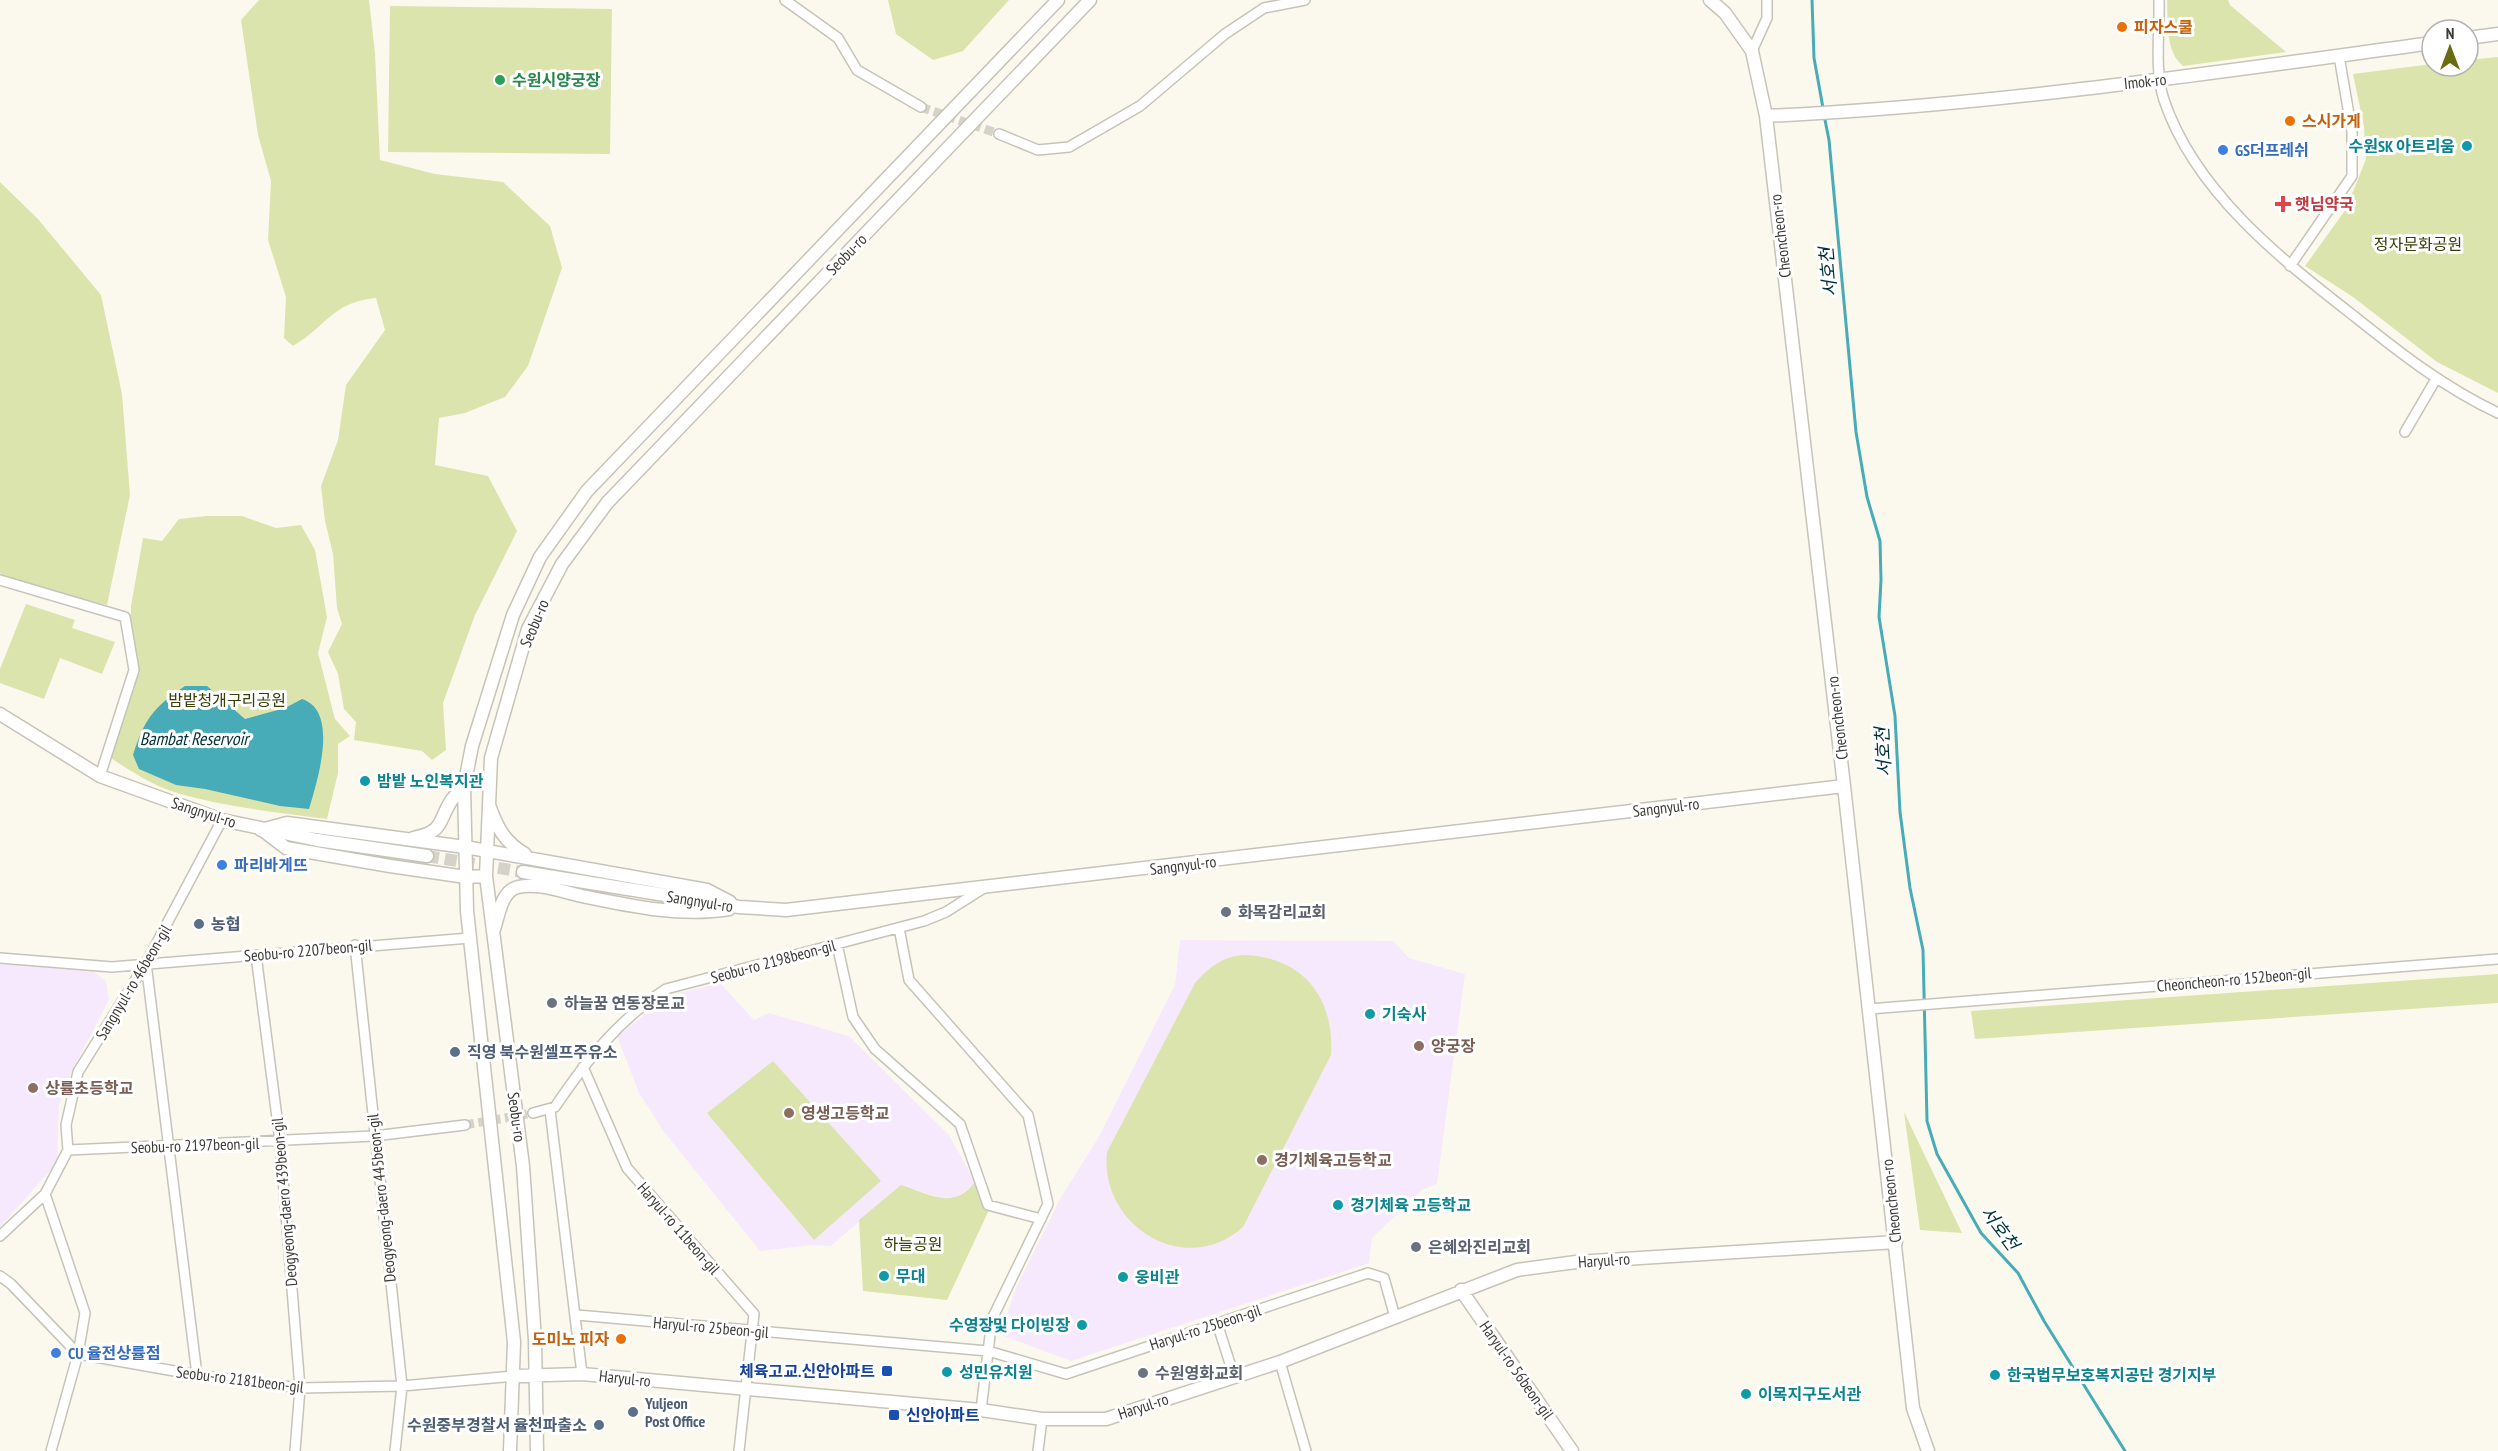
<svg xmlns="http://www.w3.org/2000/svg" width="2498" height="1451" font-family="'PT Sans Narrow','Noto Sans KR',sans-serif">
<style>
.education{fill:#f7e9fd}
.green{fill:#dce4ad}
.water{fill:#48abb8}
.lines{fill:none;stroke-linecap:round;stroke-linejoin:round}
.stream{stroke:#48abb8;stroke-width:3}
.street-tunnel{stroke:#d5d3c9;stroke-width:9;stroke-dasharray:9 4.5;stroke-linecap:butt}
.secondary-tunnel{stroke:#d5d3c9;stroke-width:12;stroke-dasharray:12 6;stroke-linecap:butt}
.street-casing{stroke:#c6c4b9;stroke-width:12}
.secondary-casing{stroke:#c6c4b9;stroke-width:15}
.street{stroke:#fff;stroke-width:9}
.secondary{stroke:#fff;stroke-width:12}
.food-dot{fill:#e8710a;stroke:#fff;stroke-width:2}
.leisure-dot{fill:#2e9e5b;stroke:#fff;stroke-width:2}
.culture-dot{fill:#0f9aa8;stroke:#fff;stroke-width:2}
.shop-dot{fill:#3f7fe0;stroke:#fff;stroke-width:2}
.health-dot{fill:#e0444e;stroke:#fff;stroke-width:2}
.worship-dot{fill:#6b7280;stroke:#fff;stroke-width:2}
.service-dot{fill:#5c6f8a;stroke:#fff;stroke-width:2}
.education-dot{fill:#8d6e63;stroke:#fff;stroke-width:2}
.transit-dot{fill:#1a4fb4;stroke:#fff;stroke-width:2}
.labels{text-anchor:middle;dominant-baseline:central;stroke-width:6;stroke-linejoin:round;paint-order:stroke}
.food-label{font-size:16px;font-weight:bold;fill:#c56008;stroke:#fff;text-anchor:start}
.leisure-label{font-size:16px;font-weight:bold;fill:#27864d;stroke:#fff;text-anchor:start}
.street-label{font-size:16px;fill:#3c3b37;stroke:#fff}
.culture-label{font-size:16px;font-weight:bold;fill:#0d838f;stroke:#fff;text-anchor:start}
.shop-label{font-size:16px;font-weight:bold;fill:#366cbe;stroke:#fff;text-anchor:start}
.health-label{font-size:16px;font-weight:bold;fill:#be3a42;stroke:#fff;text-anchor:start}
.park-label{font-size:16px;fill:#3a3e07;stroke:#fff}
.worship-label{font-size:16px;font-weight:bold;fill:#5b616d;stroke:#fff;text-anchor:start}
.service-label{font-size:16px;font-weight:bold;fill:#4e5e75;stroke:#fff;text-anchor:start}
.education-label{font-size:16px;font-weight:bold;fill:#785e54;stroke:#fff;text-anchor:start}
.transit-label{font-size:16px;font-weight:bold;fill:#164399;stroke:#fff;text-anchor:end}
.water-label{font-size:18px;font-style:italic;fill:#013238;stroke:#fff}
</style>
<rect width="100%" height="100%" fill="#fbf9ee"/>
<path class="education" d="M1180,940l213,1 16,17 56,16 -28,210 -15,6 -50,48 -3,25 -298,98 -70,-26 14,-45 45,-91 40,-64 75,-150z
M0,962l90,7 16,12 3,19 -37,71 -13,34 -2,58 -57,64z
M720,983l34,37 15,-7 80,23 100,99 26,47 -3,4 -15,12 -11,2 -45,-15 -70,61 -18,-1 -53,6 -96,-119 -25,-39 -22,-57 54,-41z"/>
<path class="green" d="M259,0h110l6,53 5,107 55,14 68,8 47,44 12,42 -34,98 -23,31 -40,16 -26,5 -4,47 53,11 29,55 -42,84 -32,88 3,47 -14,10 -10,-9 -68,-11 2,-18 -12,-13 -6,-35 -10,-22 14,-28 -5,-16 -4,-54 -8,-33 -4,-35 17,-46 8,-55 39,-55 -9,-32c-44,4 -50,29 -83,48l-9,-8 2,-41 -18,-57 3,-59 -13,-46 -17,-115z
M888,0h121l-46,51 -30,9 -37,-26z
M2167,0h61l2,5 56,47 -103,14c-18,-15 -15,-44 -16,-66z
M390,6l222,3 -2,145 -222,-2z
M2498,57v336l-61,-31 -84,-65 -48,-31 41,-57 20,-50 -2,-32 -11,-53 79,-10 36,2v-6z
M0,182l38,37 63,76 21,99 8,101 -23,110 -97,-24 -10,-8z
M206,516h36l34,12 25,-3 14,25 12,67 -9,36 17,66 15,17 -12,8v29l-11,46c-52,-7 -105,-12 -156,-28 -25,-9 -47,-24 -69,-39l18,-42 11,-46v-58l12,-68 19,3 17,-22z
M26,604l49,16 -3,8 43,14 -13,32 -42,-16 -16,41 -44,-16v-14z
M1241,955c60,0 94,41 90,100l-88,172c-57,52 -144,-1 -136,-75l88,-169c14,-15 25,-25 46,-28z
M2498,974v29l-523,36 -4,-28z
M773,1061l108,120 -67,59 -107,-127z
M1904,1112l58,121 -42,-3z
M975,1182l11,27 3,1 -42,90 -84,-9 -4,-71 42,-35c29,9 52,26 74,-3z"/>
<path class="water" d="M185,686h22l38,33 40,-11 17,-9c38,12 15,83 7,110l-29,-3 -75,-17 -29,-4 -37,-16 -6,-14c12,-37 20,-47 52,-69z"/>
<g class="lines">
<path class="stream" d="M1812,0l2,58 9,50
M1824,115l5,25 27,292 11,65 13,44 1,39 -2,37 16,99 5,96 10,76 13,62 4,171 10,33 44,79 37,40 26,48 81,130"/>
<path class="street-tunnel" d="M921,107l78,27
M465,1125l68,-12"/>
<path class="secondary-tunnel" d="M427,856l96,16"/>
<g class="street-casing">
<path id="street" d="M785,0l53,38 19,32 64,37
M2159,0c1,31 -5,70 5,100 31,92 117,159 190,216 46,37 91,72 144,97
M1752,51l15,-33v-18
M999,134l39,16 31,-3 71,-41 85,-72 39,-26 41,-8
M2290,266l62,-90v-44l-13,-76
M2405,432l31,-53
M0,580l125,37 9,53 -34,106
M899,928l10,52 119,135 20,89 -56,115 -11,91
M837,944l16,73 22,32 85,75 28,81 53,14
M355,945l47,441 -7,65
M256,955l24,186 20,247 -5,63
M0,958l112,9 358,-29
M146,963l51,412
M1869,1009l629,-50
M583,1067l44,101 127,146 -15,137
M550,1110l32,264
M533,1113l22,-6c31,-46 63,-87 111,-118l258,-68 22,-9 38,-24
M68,1150l306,-14 91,-11
M68,1150l-2,-25 12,-53 68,-109 76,-143
M0,1236l45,-42
M0,1276l11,8 67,70 119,21 103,13 102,-2 112,-10
M577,1315l411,36 78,23 302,-101 16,5 11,39
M1217,1323l17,53
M1280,1362l26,89
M51,1451l27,-97 7,-41 -40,-119 23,-44
M1038,1451l4,-32"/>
</g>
<g class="secondary-casing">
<path id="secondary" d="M1710,0l15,13 27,38 14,65 78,670 69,622 15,43
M2468,38l30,-4
M1766,116c223,-10 445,-43 666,-73
M0,714l100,62 122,44 95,20 110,16
M489,805c8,22 15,37 36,49
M261,830l26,-7 178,24 242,43 23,12
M265,832l21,16 104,18 76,11 20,-1
M413,838c32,-7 24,-15 38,-37 3,-5 9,-9 13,-14
M523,872l216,35 47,3 1058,-124
M494,929c5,-14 7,-38 24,-42 20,-5 45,5 64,9 48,10 98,21 147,13
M1461,1290l111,161
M514,1376l68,-2 399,36 61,9h64l174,-57 237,-92 59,-8 320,-20
M510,1451l4,-109 -47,-431 -3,-124 8,-41 41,-131 27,-58 47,-66 471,-491
M537,1451l-2,-111 -12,-174 -37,-290 5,-118 37,-129 34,-65 45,-61 483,-503"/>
</g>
<use href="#street" class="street"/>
<use href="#secondary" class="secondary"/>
</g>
<g class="food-dot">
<circle cx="2122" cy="27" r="6"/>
<circle cx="2290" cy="121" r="6"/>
<circle cx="621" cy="1339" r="6"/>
</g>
<circle class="leisure-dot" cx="500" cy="80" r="6"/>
<g class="culture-dot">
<circle cx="2467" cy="146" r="6"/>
<circle cx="365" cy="781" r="6"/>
<circle cx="1370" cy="1014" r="6"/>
<circle cx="1338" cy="1205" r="6"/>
<circle cx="884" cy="1276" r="6"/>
<circle cx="1123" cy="1277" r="6"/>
<circle cx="1082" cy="1325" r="6"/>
<circle cx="947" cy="1372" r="6"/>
<circle cx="1995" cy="1375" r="6"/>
<circle cx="1746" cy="1394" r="6"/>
</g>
<g class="shop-dot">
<circle cx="2223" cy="150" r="6"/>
<circle cx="222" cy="865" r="6"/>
<circle cx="56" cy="1353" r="6"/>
</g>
<path class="health-dot" d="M2280 195h6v6h6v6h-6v6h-6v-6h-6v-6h6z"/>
<g class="worship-dot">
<circle cx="1226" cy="912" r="6"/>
<circle cx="552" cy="1003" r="6"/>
<circle cx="1416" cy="1247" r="6"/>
<circle cx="1143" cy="1373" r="6"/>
</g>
<g class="service-dot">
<circle cx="199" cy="924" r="6"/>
<circle cx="455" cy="1052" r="6"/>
<circle cx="633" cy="1412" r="6"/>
<circle cx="599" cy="1425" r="6"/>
</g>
<g class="education-dot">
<circle cx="1419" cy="1046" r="6"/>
<circle cx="33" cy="1088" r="6"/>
<circle cx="789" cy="1113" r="6"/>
<circle cx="1262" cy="1160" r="6"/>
</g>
<g class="transit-dot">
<rect x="881" y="1365" width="12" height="12" rx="3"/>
<rect x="888" y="1409" width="12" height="12" rx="3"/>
</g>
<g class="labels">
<g class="food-label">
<text x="2134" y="27">피자스쿨</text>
<text x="2302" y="121">스시가게</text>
<text x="609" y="1339" text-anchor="end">도미노 피자</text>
</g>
<g class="leisure-label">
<text x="512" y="80">수원시양궁장</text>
</g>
<g class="street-label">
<text transform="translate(2145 81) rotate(-6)">Imok-ro</text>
<text transform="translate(1780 236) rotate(-97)">Cheoncheon-ro</text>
<text transform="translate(846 254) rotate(-46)">Seobu-ro</text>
<text transform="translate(534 623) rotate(-67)">Seobu-ro</text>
<text transform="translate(1837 718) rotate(-97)">Cheoncheon-ro</text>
<text transform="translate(1666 807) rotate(-7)">Sangnyul-ro</text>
<text transform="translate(204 812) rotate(18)">Sangnyul-ro</text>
<text transform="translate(1183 865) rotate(-7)">Sangnyul-ro</text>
<text transform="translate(700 901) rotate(9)">Sangnyul-ro</text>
<text transform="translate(308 950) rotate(-5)">Seobu-ro 2207beon-gil</text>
<text transform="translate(773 961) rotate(-15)">Seobu-ro 2198beon-gil</text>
<text transform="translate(2234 979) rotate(-5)">Cheoncheon-ro 152beon-gil</text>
<text transform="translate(133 982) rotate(-59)">Sangnyul-ro 46beon-gil</text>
<text transform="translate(517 1117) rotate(82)">Seobu-ro</text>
<text transform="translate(195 1145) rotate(-2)">Seobu-ro 2197beon-gil</text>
<text transform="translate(381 1198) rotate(-96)">Deogyeong-daero 445beon-gil</text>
<text transform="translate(1891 1201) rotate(-96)">Cheoncheon-ro</text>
<text transform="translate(284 1202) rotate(-95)">Deogyeong-daero 439beon-gil</text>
<text transform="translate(679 1228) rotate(49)">Haryul-ro 11beon-gil</text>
<text transform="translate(1604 1260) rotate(-4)">Haryul-ro</text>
<text transform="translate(711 1327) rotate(5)">Haryul-ro 25beon-gil</text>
<text transform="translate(1205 1327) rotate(-18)">Haryul-ro 25beon-gil</text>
<text transform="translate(1517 1370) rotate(55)">Haryul-ro 56beon-gil</text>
<text transform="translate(625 1378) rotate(6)">Haryul-ro</text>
<text transform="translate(240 1379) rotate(7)">Seobu-ro 2181beon-gil</text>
<text transform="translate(1143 1406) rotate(-18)">Haryul-ro</text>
</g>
<g class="culture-label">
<text x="2455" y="146" text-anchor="end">수원SK 아트리움</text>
<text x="377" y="781">밤밭 노인복지관</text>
<text x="1382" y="1014">기숙사</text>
<text x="1350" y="1205">경기체육 고등학교</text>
<text x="896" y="1276">무대</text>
<text x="1135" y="1277">웅비관</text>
<text x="1070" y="1325" text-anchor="end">수영장및 다이빙장</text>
<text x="959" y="1372">성민유치원</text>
<text x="2007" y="1375">한국법무보호복지공단 경기지부</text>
<text x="1758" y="1394">이목지구도서관</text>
</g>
<g class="shop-label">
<text x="2235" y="150">GS더프레쉬</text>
<text x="234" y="865">파리바게뜨</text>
<text x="68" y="1353">CU 율전상률점</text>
</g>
<g class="health-label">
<text x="2295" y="204">햇님약국</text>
</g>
<g class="park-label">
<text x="2418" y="244">정자문화공원</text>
<text x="227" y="700">밤밭청개구리공원</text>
<text x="913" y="1244">하늘공원</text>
</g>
<g class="worship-label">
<text x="1238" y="912">화목감리교회</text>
<text x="564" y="1003">하늘꿈 연동장로교</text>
<text x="1428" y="1247">은혜와진리교회</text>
<text x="1155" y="1373">수원영화교회</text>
</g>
<g class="service-label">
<text x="211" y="924">농협</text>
<text x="467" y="1052">직영 북수원셀프주유소</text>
<text x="645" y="1403">Yuljeon<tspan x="645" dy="18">Post Office</tspan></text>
<text x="587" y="1425" text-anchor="end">수원중부경찰서 율천파출소</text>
</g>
<g class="education-label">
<text x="1431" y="1046">양궁장</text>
<text x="45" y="1088">상률초등학교</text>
<text x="801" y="1113">영생고등학교</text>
<text x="1274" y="1160">경기체육고등학교</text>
</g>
<g class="transit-label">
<text x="875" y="1371">체육고교.신안아파트</text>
<text x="906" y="1415" text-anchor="start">신안아파트</text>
</g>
<g class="water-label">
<text transform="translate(1828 272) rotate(-95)">서호천</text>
<text x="194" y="738">Bambat Reservoir</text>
<text transform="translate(1883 752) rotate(-93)">서호천</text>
<text transform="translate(2000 1228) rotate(53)">서호천</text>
</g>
</g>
<g transform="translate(2450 48)"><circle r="28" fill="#ffffff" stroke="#b1b1af" stroke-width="1.5"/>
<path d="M0-4.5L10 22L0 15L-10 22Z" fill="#696c0f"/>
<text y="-9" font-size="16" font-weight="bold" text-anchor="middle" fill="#3c3b37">N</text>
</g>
</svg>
